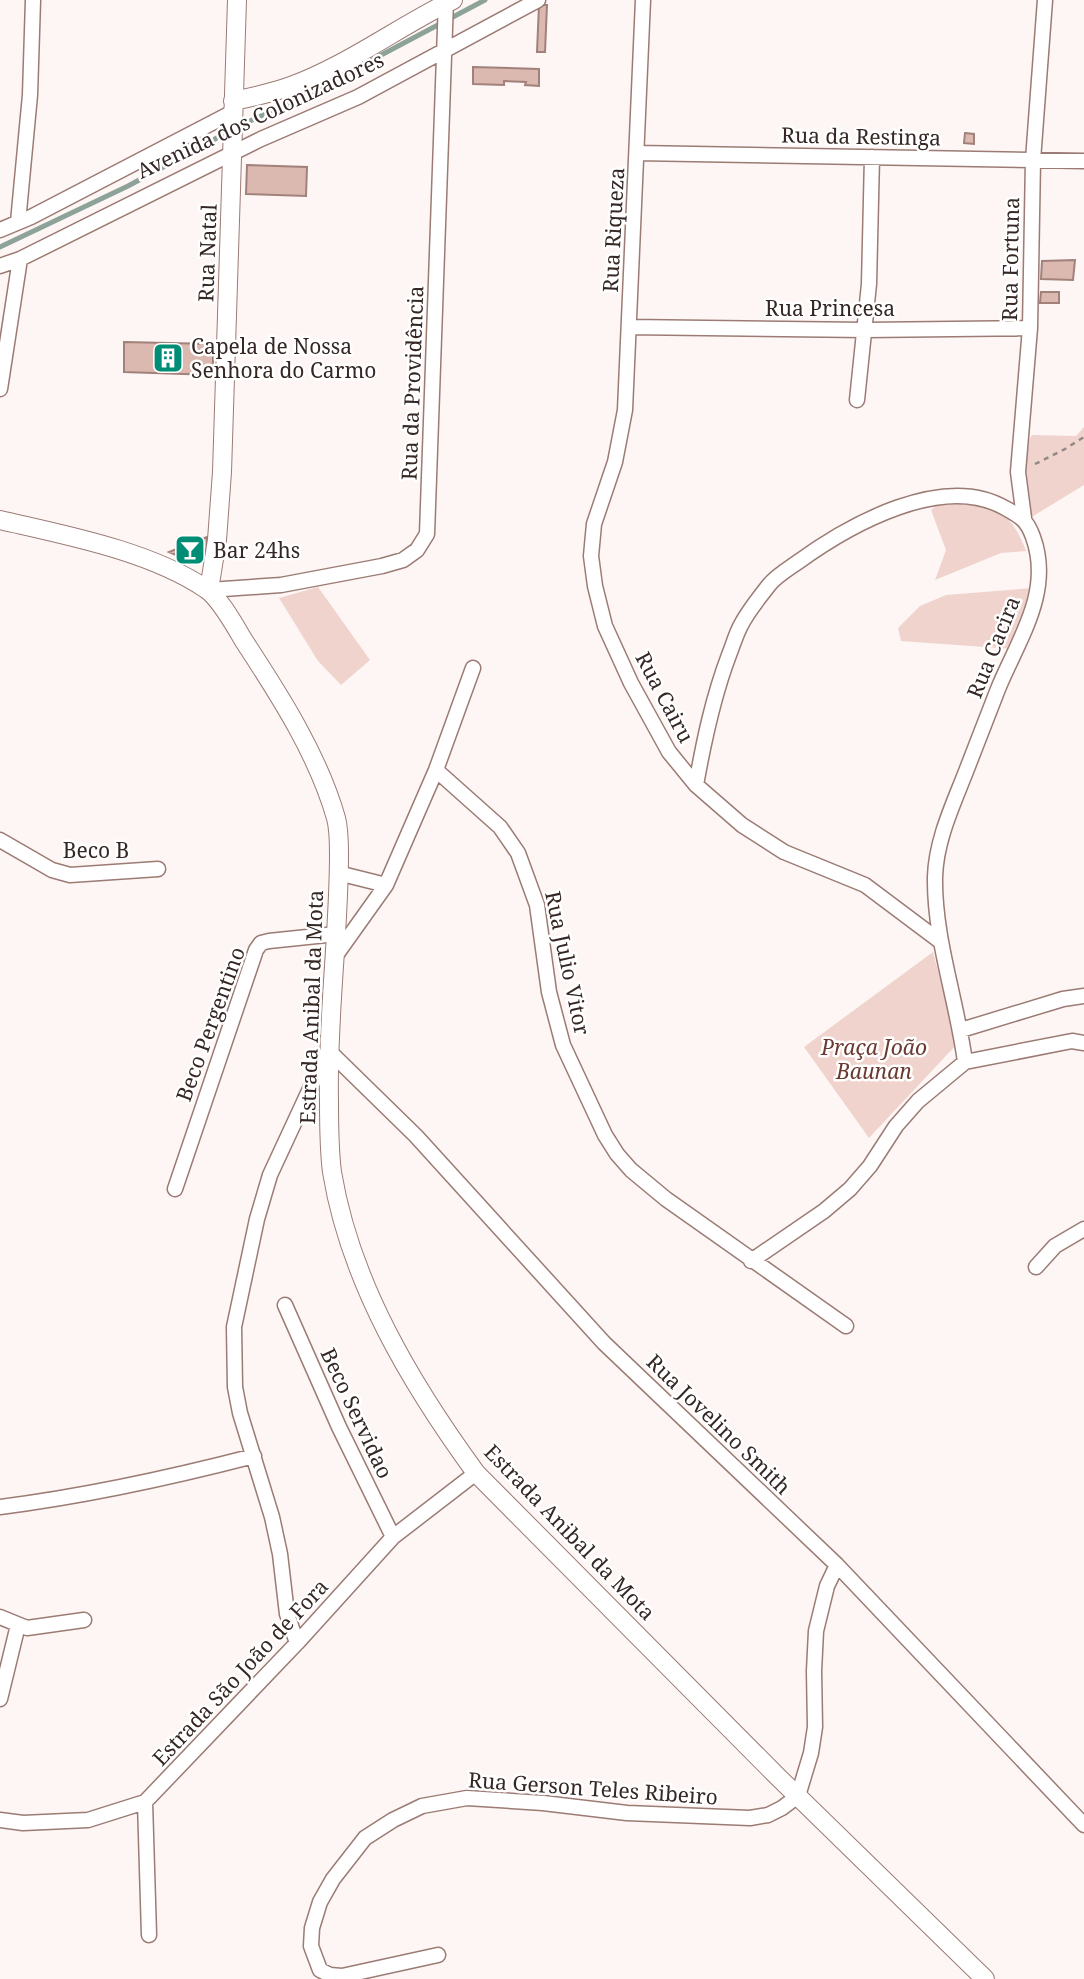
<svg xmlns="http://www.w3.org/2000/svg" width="1084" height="1979" font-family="'Noto Serif',serif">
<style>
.green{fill:#f0d3cd}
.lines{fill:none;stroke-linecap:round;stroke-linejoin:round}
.stream{stroke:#8da39a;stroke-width:5}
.building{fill:#dbb9b1;stroke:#a1817a;stroke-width:2}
.minor-casing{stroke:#9b7b74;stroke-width:17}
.tertiary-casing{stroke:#9b7b74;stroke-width:20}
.path{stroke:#928885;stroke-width:2.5;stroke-dasharray:5 5;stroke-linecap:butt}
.minor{stroke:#fff;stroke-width:14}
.tertiary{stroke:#fff;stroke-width:18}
.labels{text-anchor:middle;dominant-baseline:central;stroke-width:5;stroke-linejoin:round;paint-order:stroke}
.street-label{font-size:21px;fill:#342724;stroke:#fff}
.poi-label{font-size:21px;fill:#342724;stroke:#fff;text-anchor:start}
.park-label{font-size:21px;font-style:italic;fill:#6a392f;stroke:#fff}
</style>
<rect width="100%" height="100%" fill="#fdf6f4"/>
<path class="green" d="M1084,427v58l-54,33c-1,-21 -10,-65 2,-83l44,1z
M943,501c45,5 65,2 83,50l-25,2 -66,27 11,-30 -15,-40z
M318,587l52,73 -29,25 -23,-24 -39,-63z
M1033,588l-20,61 -112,-8 -3,-13 22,-22 26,-11z
M933,952l24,92 -88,94 -65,-91z"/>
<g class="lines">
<path class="stream" d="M237,127l63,-29 185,-98
M0,247l128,-61 100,-54"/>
</g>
<path class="building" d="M539,5h8l-2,47h-8z
M473,67l66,2v17l-14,-1 1,-3 -22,-1v4l-31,-1z
M965,133l9,1v10l-10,-1z
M247,165l60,2 -1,29 -60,-2z
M1075,260l-2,20 -32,-1 1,-18z
M1041,292h18v11h-19z
M124,342l89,2v31l-89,-3z
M207,537v11l-6,10 -9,4 -23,-10z"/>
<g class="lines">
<g class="minor-casing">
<path id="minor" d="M643,0l-18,410 -10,52 -21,62 -3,32 4,30 10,40 26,57 38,69 27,33 46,40 42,27 81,33 76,57
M637,153l447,8
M18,222l12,-127 3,-95
M0,230l31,-13 202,-105
M0,266l20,-7 241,-120 97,-42 180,-97
M629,327l237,3 164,-2
M0,389l20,-130
M857,400l12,-116 3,-127
M1024,518l-6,-46 12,-144 3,-168 12,-160
M209,590l72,-5 101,-19 21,-6 14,-10 10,-16 19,-534
M436,770l64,57 18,26 19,52 12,87 14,53 42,90 12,19 14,16 35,29 180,127
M696,785c8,-45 17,-88 33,-130 4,-10 7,-21 12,-30 7,-14 18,-27 28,-40 7,-9 19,-16 29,-23 51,-37 145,-90 207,-54 16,9 22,12 28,29 20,55 -15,103 -35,152 -11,29 -22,57 -33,85 -13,33 -29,67 -30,103 -1,62 22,123 30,185
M0,840l52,30 18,5 88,-6
M338,873l48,12
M334,958l52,-73 50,-115 37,-102
M961,1030l102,-31 21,-3
M175,1189l81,-239 5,-7 8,-2 67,-7
M751,1261l73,-50 26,-22 20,-23 26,-40 22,-25 47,-39 107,-21 12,2
M1036,1267l19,-21 29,-17
M285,1305l54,122 54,110
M0,1507c87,-11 169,-29 254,-51
M0,1617l27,11 57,-8
M297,1643l-10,-29 -7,-60 -8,-37 -32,-104 -5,-26 -1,-60 23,-108 13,-44 58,-125 88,86 188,207 233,222 247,260
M0,1699l18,-74
M145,1802l4,133
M0,1820l23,3 65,-3 57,-18 152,-159 96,-106 83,-64
M438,1955l-96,21 -12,-1 -10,-5 -9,-24 1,-18 8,-26 13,-23 32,-41 28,-18 29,-14 45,-8 76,5 84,10 123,5 18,-3 14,-7 16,-12 13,-43 4,-26 -1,-56 2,-40 11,-45 10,-21"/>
</g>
<g class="tertiary-casing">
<path id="tertiary" d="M233,101c19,-4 39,-8 58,-15 57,-21 107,-59 162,-86
M0,520c65,15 150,31 206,69 14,9 29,37 38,52 36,55 74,114 92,177 3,11 3,24 3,36 0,82 -12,164 -10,247 0,24 0,48 3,71 18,110 79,212 144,301l302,304 207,202
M209,590l8,-50 5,-68 15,-472"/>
</g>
<path class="path" d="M1035,464l30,-15 19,-12"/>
<use href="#minor" class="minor"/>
<use href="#tertiary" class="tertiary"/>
</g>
<defs>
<g id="building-square" transform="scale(1.575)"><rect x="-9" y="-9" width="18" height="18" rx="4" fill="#008d76" stroke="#fff"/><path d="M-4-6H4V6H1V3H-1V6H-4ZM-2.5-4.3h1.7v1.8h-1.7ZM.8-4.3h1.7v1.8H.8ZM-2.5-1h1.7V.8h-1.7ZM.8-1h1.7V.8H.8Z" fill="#fff"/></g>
<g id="bar-square" transform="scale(1.575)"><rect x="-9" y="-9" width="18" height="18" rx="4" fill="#008d76" stroke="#fff"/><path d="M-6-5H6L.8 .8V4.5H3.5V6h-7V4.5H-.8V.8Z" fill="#fff"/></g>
</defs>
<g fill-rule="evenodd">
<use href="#building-square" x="168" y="358"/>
<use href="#bar-square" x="190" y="550"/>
</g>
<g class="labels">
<g class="street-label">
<text transform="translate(260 115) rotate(-25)">Avenida dos Colonizadores</text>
<text transform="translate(861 136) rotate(1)">Rua da Restinga</text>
<text transform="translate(613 230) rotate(-87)">Rua Riqueza</text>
<text transform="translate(207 253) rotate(-88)">Rua Natal</text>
<text transform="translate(1010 259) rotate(-89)">Rua Fortuna</text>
<text x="830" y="308">Rua Princesa</text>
<text transform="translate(412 383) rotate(-88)">Rua da Providência</text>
<text transform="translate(993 647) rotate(-68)">Rua Cacira</text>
<text transform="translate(665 697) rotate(62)">Rua Cairu</text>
<text x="96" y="850">Beco B</text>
<text transform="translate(568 963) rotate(78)">Rua Julio Vitor</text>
<text transform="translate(311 1007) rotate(-88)">Estrada Anibal da Mota</text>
<text transform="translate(210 1024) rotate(-70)">Beco Pergentino</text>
<text transform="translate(357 1413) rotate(65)">Beco Servidao</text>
<text transform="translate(719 1424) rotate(44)">Rua Jovelino Smith</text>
<text transform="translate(570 1532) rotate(46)">Estrada Anibal da Mota</text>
<text transform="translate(240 1672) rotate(-47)">Estrada São João de Fora</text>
<text transform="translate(593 1788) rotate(4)">Rua Gerson Teles Ribeiro</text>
</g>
<g class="poi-label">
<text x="191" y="346">Capela de Nossa<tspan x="191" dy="24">Senhora do Carmo</tspan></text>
<text x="213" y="550">Bar 24hs</text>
</g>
<g class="park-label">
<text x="874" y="1047">Praça João<tspan x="874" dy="24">Baunan</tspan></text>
</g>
</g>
</svg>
